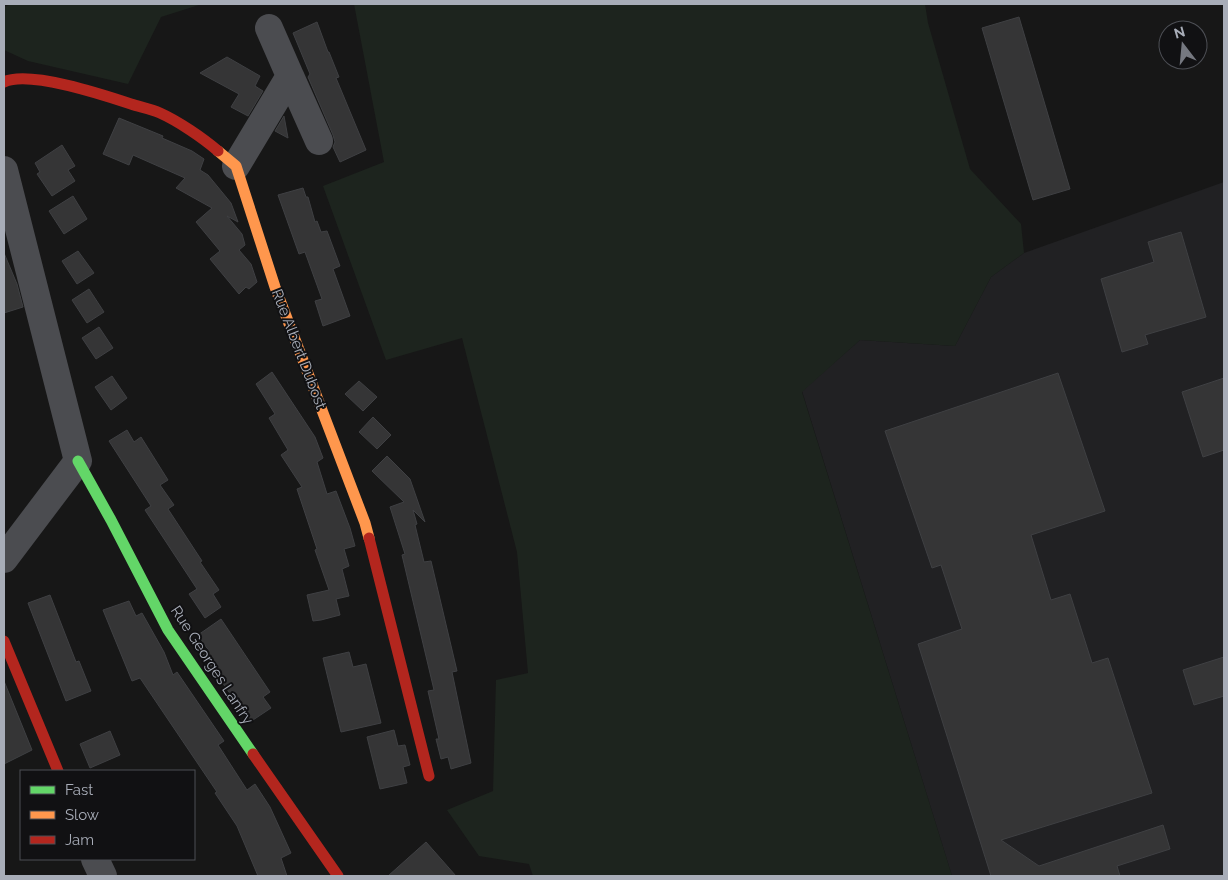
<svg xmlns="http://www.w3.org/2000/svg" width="1228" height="880" font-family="Raleway,sans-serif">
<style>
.built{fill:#212123}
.green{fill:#1d241e}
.building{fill:#353536;stroke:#3f4043}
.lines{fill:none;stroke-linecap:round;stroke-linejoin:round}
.street{stroke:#4b4c50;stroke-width:28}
.fast{stroke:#63d668;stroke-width:11}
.slow{stroke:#ff974d;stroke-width:11}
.jam{stroke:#b3261e;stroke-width:11}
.labels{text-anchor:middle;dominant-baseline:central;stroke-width:4;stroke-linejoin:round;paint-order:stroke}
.street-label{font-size:15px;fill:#a8adb8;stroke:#111113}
</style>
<rect width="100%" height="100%" fill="#171717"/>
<path class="built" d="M1224,182v694h-272l-150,-485 58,-51 95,6 36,-69 33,-24z"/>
<path class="green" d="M12,4h190l-41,13 -33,67 -100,-23 -24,-11v-43z
M354,4h571l3,19 42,146 51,55 3,29 -33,24 -36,69 -95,-6 -58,52 150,484h-419l-4,-12 -50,-8 -32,-46 46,-19 3,-111 32,-7 -11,-121 -55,-214 -76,22 -63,-174 61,-24z"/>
<path class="building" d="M1019,17l51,172 -37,11 -51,-172z
M317,22l11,30h1l10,25 -3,1 30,72 -26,12 -7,-15 2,-5 -2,-7 -25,-58 2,-3 -17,-41z
M227,57l33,19 -5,10 8,5 -15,25 -17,-9 8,-13 -39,-21z
M284,116l4,22 -13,-7z
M119,118l44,18 -1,2 30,13 12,8 -4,11 8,5 23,28 7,19 -11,-6 15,18 3,11 -6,5 12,14 6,18 -8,7 -3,-2 -7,7 -29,-35 10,-8 -24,-29 16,-14 -36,-20 9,-10 -52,-23 -4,10 -26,-11z
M62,145l13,21 -7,4 7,11 -23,15 -15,-22 3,-2 -5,-9z
M303,188l3,9h2l7,25 2,-1 4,11 6,-1 13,35 -7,3 17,47 -27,10 -8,-25 7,-2 -17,-47 -6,2 -21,-59z
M73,196l14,23 -23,15 -15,-23z
M1181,232l25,85 -61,18 3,9 -26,8 -21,-73 53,-17 -6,-20z
M78,251l16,22 -17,11 -15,-23z
M4,253l13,31 6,23 -19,6z
M89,289l15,23 -17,11 -15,-23z
M99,327l14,21 -17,11 -14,-21z
M272,372l43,65 8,21 -6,4 10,32 9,-3 14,37 5,18 -11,3 5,17 -7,3 7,27 -13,3 4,16 -19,5 -8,1 -6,-26 22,-5 -14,-40 2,-1 -20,-60 5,-2 -21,-32 7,-5 -19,-32 6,-4 -19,-30z
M1058,373l47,138 -74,24 20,65 19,-6 22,69 16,-5 44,135 -151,47 38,26 124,-41 7,24 -53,17 3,10h-129l-73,-232 44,-15 -21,-64 -9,3 -47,-137z
M112,376l15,22 -16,12 -16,-23z
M1224,378v72l-21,7 -21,-65z
M359,381l18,16 -14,14 -18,-17z
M373,417l18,18 -14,14 -18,-17z
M127,430l7,12 7,-5 27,43 -8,5 14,20 -6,4 34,52 -2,1 19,28 -6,4 8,13 -16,11 -16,-24 8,-5 -52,-79 6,-4 -42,-65z
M387,456l23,23 15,43 -12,-12 4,14 -2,1 9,37 7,-1 26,110 -5,1 19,91 -20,6 -3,-12 -7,2 -5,-20h3l-11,-48 6,-1 -32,-135 3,-1 -15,-47 14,-5 -32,-31z
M50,595l26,67 3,-1 12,30 -25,10 -38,-98z
M129,601l7,15 6,-3 22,39 9,23 4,-3 47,69 -6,4 29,45 8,-6 15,23 21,46 -10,5 6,18h-29l-21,-50 -22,-33 2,-1 -77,-114 -8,3 -29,-71z
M221,619l49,73 -7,5 8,11 -21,14 -47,-67 6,-4 -11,-16z
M349,652l4,15 13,-3 15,59 -40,9 -18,-74z
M1224,657v39l-30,9 -11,-35z
M4,681l28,69 -28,14z
M394,730l4,16 7,-1 5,20 -7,2 4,16 -27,6 -13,-52z
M110,731l10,24 -30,13 -10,-24z
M426,842l30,34h-68z"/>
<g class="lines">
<path class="street" d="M290,76l29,65
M236,166l54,-90 -21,-48
M4,170l74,291 -74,98
M95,859l8,17"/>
<path class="fast" d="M78,461l33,59 57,110 85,124"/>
<path class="slow" d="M218,151l18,15 39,121 90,236 4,15"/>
<path class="jam" d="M4,82c25,-12 100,13 127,22 9,3 20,5 29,9 18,8 43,25 58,38
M369,538l60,238
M4,641l54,130
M253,754l85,122"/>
</g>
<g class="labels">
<g class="street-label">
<text transform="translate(299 349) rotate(69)">Rue Albert Dubost</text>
<text transform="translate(212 665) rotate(57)">Rue Georges Lanfry</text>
</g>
</g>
<rect width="1228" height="880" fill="none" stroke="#a8adb8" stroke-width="10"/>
<rect x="20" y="770" width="175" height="90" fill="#111113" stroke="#4d4f55"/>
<rect x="30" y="786" width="25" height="8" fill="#63d668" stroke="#4d4f55"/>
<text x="65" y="795" font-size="15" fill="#a8adb8">Fast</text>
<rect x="30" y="811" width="25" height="8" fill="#ff974d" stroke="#4d4f55"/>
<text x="65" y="820" font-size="15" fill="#a8adb8">Slow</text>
<rect x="30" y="836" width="25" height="8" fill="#b3261e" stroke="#4d4f55"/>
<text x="65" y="845" font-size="15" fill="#a8adb8">Jam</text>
<g transform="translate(1183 45) rotate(344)"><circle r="24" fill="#111113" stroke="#4d4f55"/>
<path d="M0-4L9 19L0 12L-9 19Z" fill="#757880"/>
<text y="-8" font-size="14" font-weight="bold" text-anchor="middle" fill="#a8adb8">N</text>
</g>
</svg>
